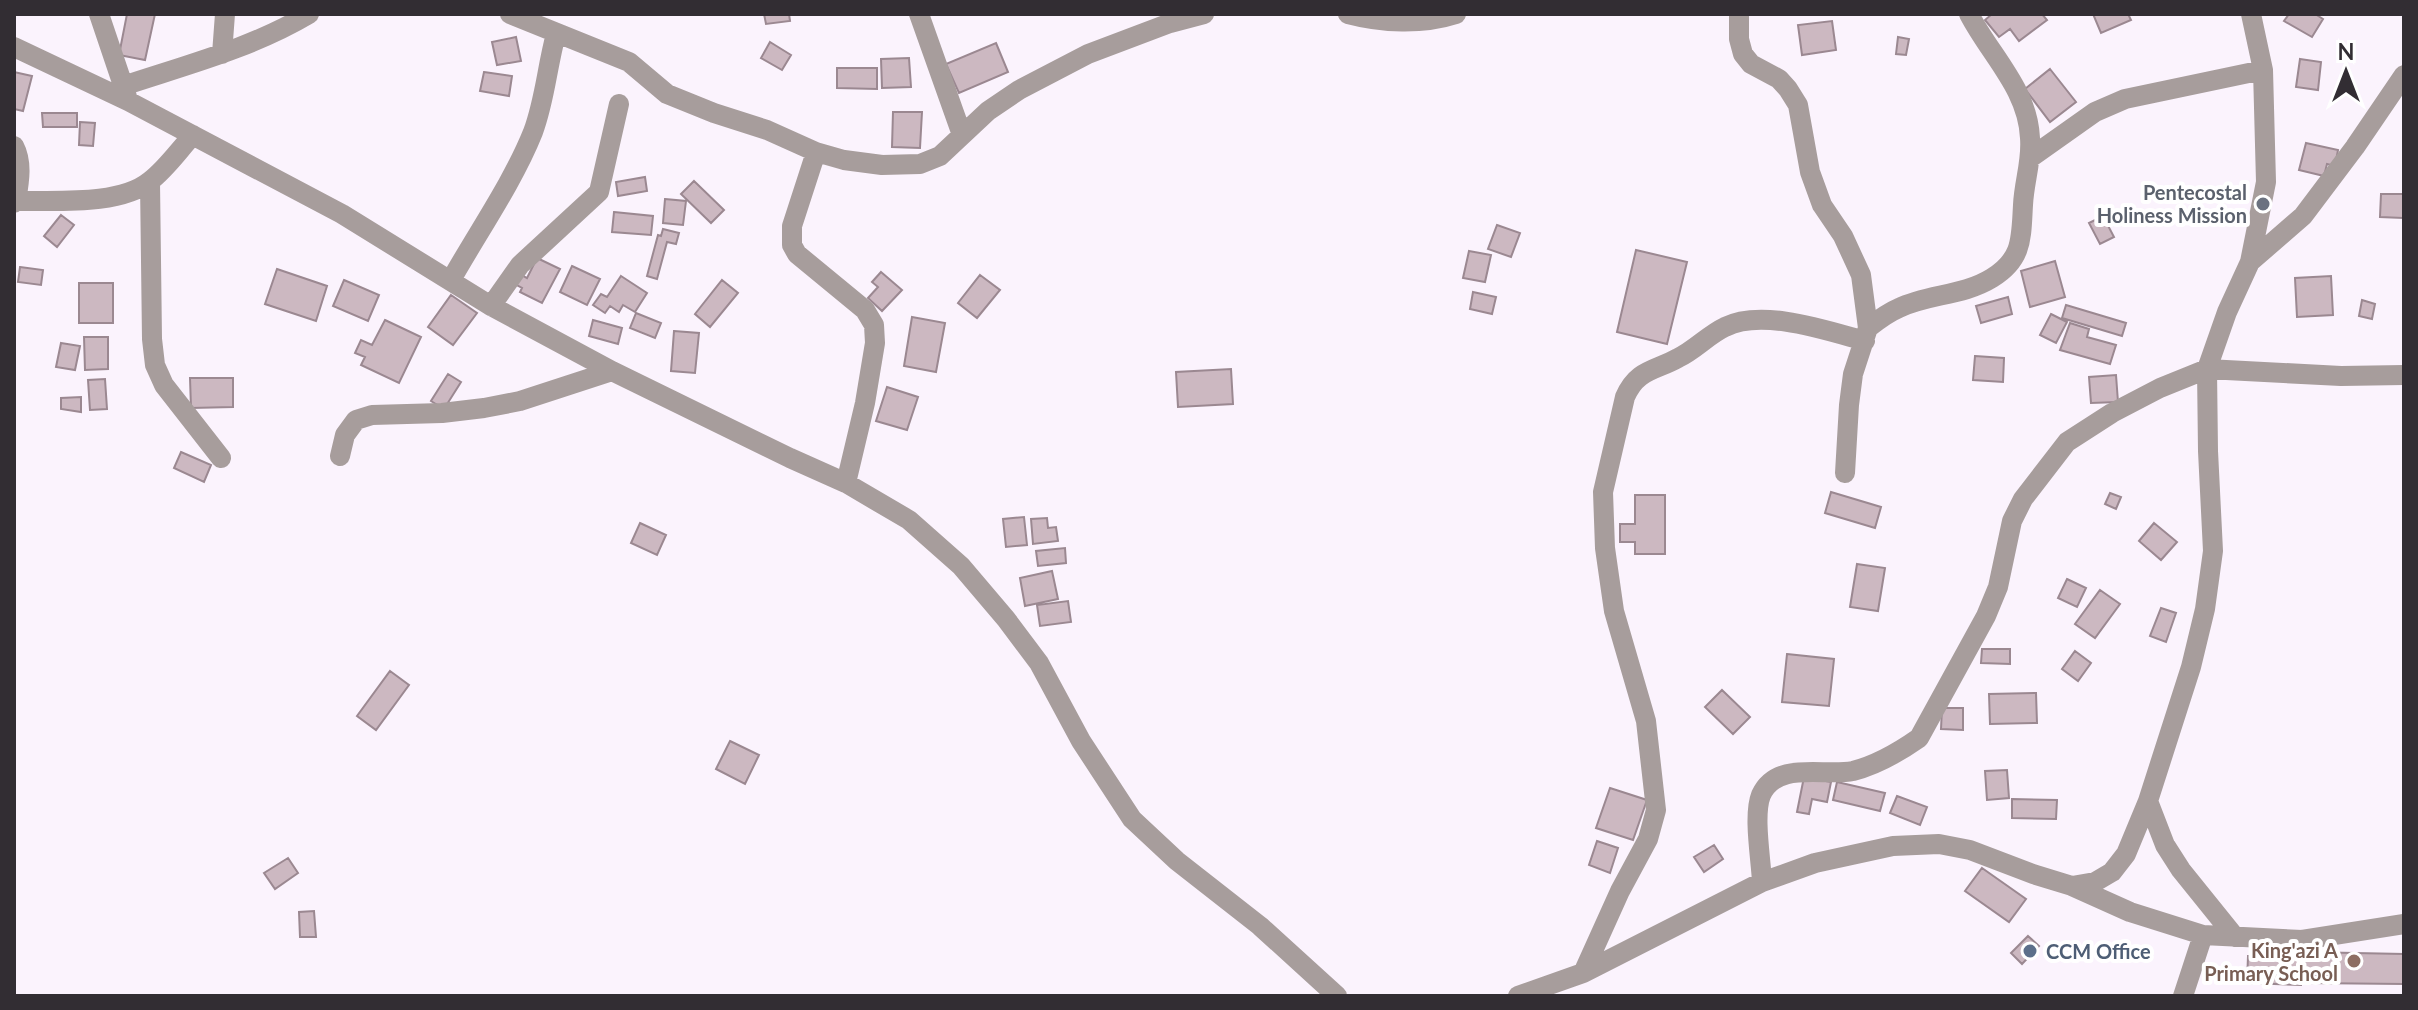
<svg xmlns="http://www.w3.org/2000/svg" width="2418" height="1010" font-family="Lato,sans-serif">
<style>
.building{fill:#ccb8c1;stroke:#9b8891;stroke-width:2}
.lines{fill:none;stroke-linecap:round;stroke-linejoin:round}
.street{stroke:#a79d9c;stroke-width:20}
.worship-dot{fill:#6b7280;stroke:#fff;stroke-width:3}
.service-dot{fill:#5c6f8a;stroke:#fff;stroke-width:3}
.education-dot{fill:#8d6e63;stroke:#fff;stroke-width:3}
.labels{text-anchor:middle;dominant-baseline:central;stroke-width:8;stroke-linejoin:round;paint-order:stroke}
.worship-label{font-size:20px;font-weight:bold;fill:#5b616d;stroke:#fff;text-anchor:end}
.education-label{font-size:20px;font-weight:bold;fill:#785e54;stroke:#fff;text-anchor:end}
.service-label{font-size:20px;font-weight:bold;fill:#4e5e75;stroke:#fff;text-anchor:start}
</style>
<rect width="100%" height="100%" fill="#fbf3fd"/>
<path class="building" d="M127,14h28l-10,46 -26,-5z
M764,14h25l1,7 -24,3z
M1992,14h50l5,6 -28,21 -9,-12 -11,8 -14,-17z
M2093,14h35l3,6 -30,13z
M2289,14h26l8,5 -11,18 -28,-16z
M1832,21l4,29 -34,5 -4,-30z
M516,37l5,24 -24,4 -5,-23z
M1898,37l11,2 -3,16 -10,-1z
M770,42l21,13 -9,15 -21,-12z
M996,43l12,29 -49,21 -13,-29z
M909,58l2,29 -29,1 -1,-29z
M2300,59l21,3 -3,28 -22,-3z
M837,68h40v21l-40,-1z
M2050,69l26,33 -26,20 -25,-33z
M14,72l18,4 -9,35 -9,-2z
M484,72l28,4 -3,20 -29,-5z
M893,112h29l-2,36 -28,-1z
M42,113h35v14h-34z
M80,122l15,1 -2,23 -14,-1z
M2306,143l32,7 -3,16 -8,-2 -3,12 -25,-6z
M645,177l2,14 -29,5 -2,-14z
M694,181l30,29 -13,13 -30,-29z
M2381,194h23l-1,24 -23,-1z
M665,199l21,2 -3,24 -20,-2z
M614,212l39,4 -2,19 -39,-3z
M61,215l13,10 -17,22 -13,-11z
M2103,216l11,21 -14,7 -11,-21z
M1497,225l23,8 -9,24 -23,-8z
M663,229l16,4 -3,11 -9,-2 -10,37 -10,-3 11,-41 3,1z
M1636,250l51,12 -20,82 -50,-12z
M1469,251l22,4 -6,27 -22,-4z
M537,258l23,11 -18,34 -22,-11 2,-4 -9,-5 5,-10 9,5z
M2055,261l10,36 -35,10 -9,-36z
M572,266l28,13 -13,26 -27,-13z
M20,267l23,3 -2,15 -23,-3z
M277,269l50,17 -11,35 -51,-17z
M881,272l21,18 -20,21 -14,-13 10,-11 -6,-5z
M980,275l20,15 -23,28 -19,-15z
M621,276l26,17 -12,19 -12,-7 -4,7 -9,-6 -5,7 -12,-8 8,-11 6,3z
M2331,276l2,39 -36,2 -2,-39z
M344,280l35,15 -11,26 -35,-15z
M722,280l16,13 -28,34 -15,-13z
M79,283h34v40h-34z
M1473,292l23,5 -4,17 -22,-5z
M451,295l26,18 -24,32 -25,-18z
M2008,297l4,17 -31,9 -5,-17z
M2362,300l13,4 -3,15 -13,-3z
M2066,305l60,18 -4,13 -60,-18z
M636,313l25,10 -6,15 -25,-10z
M2051,314l16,8 -11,21 -16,-8z
M912,317l33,6 -9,49 -32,-6z
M385,320l36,17 -22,46 -38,-18 4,-8 -10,-4 6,-13 11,5z
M593,320l29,8 -4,16 -29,-8z
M2070,323l19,6 -2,8 29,8 -6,19 -50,-14z
M674,331l25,2 -4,40 -24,-2z
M84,337h24v32l-23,1z
M61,343l19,3 -5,24 -19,-3z
M1975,356l29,2 -1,24 -30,-2z
M1231,369l2,35 -55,3 -2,-35z
M448,374l13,8 -17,27 -13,-8z
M2116,375l2,27 -27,1 -2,-26z
M190,378h43v29l-42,1z
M105,379l2,30 -17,1 -2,-30z
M887,387l31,10 -11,33 -31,-9z
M81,397v15l-20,-3v-11z
M181,452l30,13 -7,17 -30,-14z
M1831,492l50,15 -6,21 -50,-15z
M2110,493l11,4 -5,12 -11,-5z
M1635,495h30v59h-30v-12h-15v-18h15z
M1024,517l3,28 -21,2 -3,-28z
M1047,518l1,10 8,-1 2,14 -25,3 -2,-25z
M640,523l26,12 -9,20 -26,-12z
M2154,523l23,19 -16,18 -22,-19z
M1065,548l1,15 -28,3 -2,-15z
M1857,564l28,4 -7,43 -28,-4z
M1052,571l6,28 -33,7 -5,-28z
M2067,579l19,9 -9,19 -19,-9z
M2100,590l20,14 -25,34 -20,-14z
M1068,601l3,21 -31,4 -3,-21z
M2161,608l15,5 -10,29 -16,-6z
M1982,649h28v15l-29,-1z
M2075,651l16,12 -13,18 -16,-12z
M1787,654l47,5 -5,47 -47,-4z
M390,671l19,14 -33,45 -19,-14z
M1722,690l28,27 -17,17 -28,-27z
M2036,693l1,30 -47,1 -1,-30z
M1942,708h21v22l-22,-1z
M730,741l29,14 -14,29 -29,-15z
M2007,770l2,28 -22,2 -2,-29z
M1804,777l27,5 -4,20 -15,-3 -3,15 -12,-2z
M1837,782l48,11 -5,18 -47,-11z
M1610,788l37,12 -14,40 -37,-12z
M1897,796l30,11 -7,18 -30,-12z
M2012,799l45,1 -1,19 -44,-1z
M1597,841l21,7 -8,25 -21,-8z
M1714,845l9,14 -19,13 -10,-15z
M288,858l10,15 -23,16 -11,-16z
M1982,868l44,31 -17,23 -44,-31z
M314,911l2,26h-16l-1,-25z
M2028,936l11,10 -17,18 -11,-11z
M2305,952l99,2v30l-99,-1z
M2248,956l54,2 -1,27 -54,-2z"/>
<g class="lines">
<path class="street" d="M99,14l28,83
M510,14l119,48 38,32 47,19 53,17 49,22 28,8 38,5 38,-1 20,-8 48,-45 31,-21 69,-36 82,-31 34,-9
M919,14l43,121
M1348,14c34,9 74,11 108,0
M1739,14v25l4,15 8,10 28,15 9,10 10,16 12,67 12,33 21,31 18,39 7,53 -15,46 -4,31 -4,68
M14,47l114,54 214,113 149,92 121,65 178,87 56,25 63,37 52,46 45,53 33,44 42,78 51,78 45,42 83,65 77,70
M222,54l3,-40
M123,86c63,-21 129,-38 186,-72
M14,146c9,17 5,37 2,55
M816,152l-24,74v19l5,9 68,56 9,15 1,18 -10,60 -19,80
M2030,158l65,-46 30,-13 138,-29
M150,182l2,157 3,26 9,20 57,73
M14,203l2,-2c38,-1 104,5 134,-20 16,-12 29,-31 43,-46
M2250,262l53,-46 52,-69 49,-72
M451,280c27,-48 62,-98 82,-148 12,-32 14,-65 23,-98
M491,306l29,-41 79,-73 20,-88
M1868,328c10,-8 19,-15 31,-20 29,-14 64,-12 93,-30 31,-19 29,-40 31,-73 1,-23 9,-44 7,-67 -2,-49 -40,-83 -61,-124
M340,456l5,-21 11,-15 16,-5 70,-2 42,-5 36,-7 92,-30
M2148,801l17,44 16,25 54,67
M1762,882c-1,-23 -9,-67 -1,-87 16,-35 63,-18 92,-24 24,-6 46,-19 66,-33l67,-122 12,-29 14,-66 11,-22 44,-57 45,-29 48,-25 47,-19 134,7 63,-1
M2072,886l58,26 73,23 99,5 102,-16
M1583,973l37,-82 28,-52 8,-29 -10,-89 -32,-110 -9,-63 -2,-56 22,-95c12,-28 30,-26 53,-39 17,-8 30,-23 47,-31 37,-19 103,4 140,14
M1518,996l65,-23 179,-91 53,-19 78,-17 46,-2 31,6 63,24 39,12 23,-4 17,-10 14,-18 22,-53 43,-134 14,-58 8,-58 -5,-100 -1,-82 20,-57 23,-50 16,-80 -3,-112 -12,-56
M2183,996l20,-61"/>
</g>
<circle class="worship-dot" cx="2263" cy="204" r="8"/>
<circle class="service-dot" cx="2030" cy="951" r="8"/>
<circle class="education-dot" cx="2354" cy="961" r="8"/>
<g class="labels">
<g class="worship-label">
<text x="2247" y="192">Pentecostal<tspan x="2247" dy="23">Holiness Mission</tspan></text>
</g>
<g class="education-label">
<text x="2338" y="950">King'azi A<tspan x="2338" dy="23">Primary School</tspan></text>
</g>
<g class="service-label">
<text x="2046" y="951">CCM Office</text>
</g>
</g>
<rect width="2418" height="1010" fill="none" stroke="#322d33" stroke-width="32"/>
<g transform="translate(2346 72)" stroke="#ffffff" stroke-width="6" paint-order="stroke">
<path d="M0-6L14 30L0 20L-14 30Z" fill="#322d33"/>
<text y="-12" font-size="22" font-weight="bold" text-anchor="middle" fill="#322d33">N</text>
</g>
</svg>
